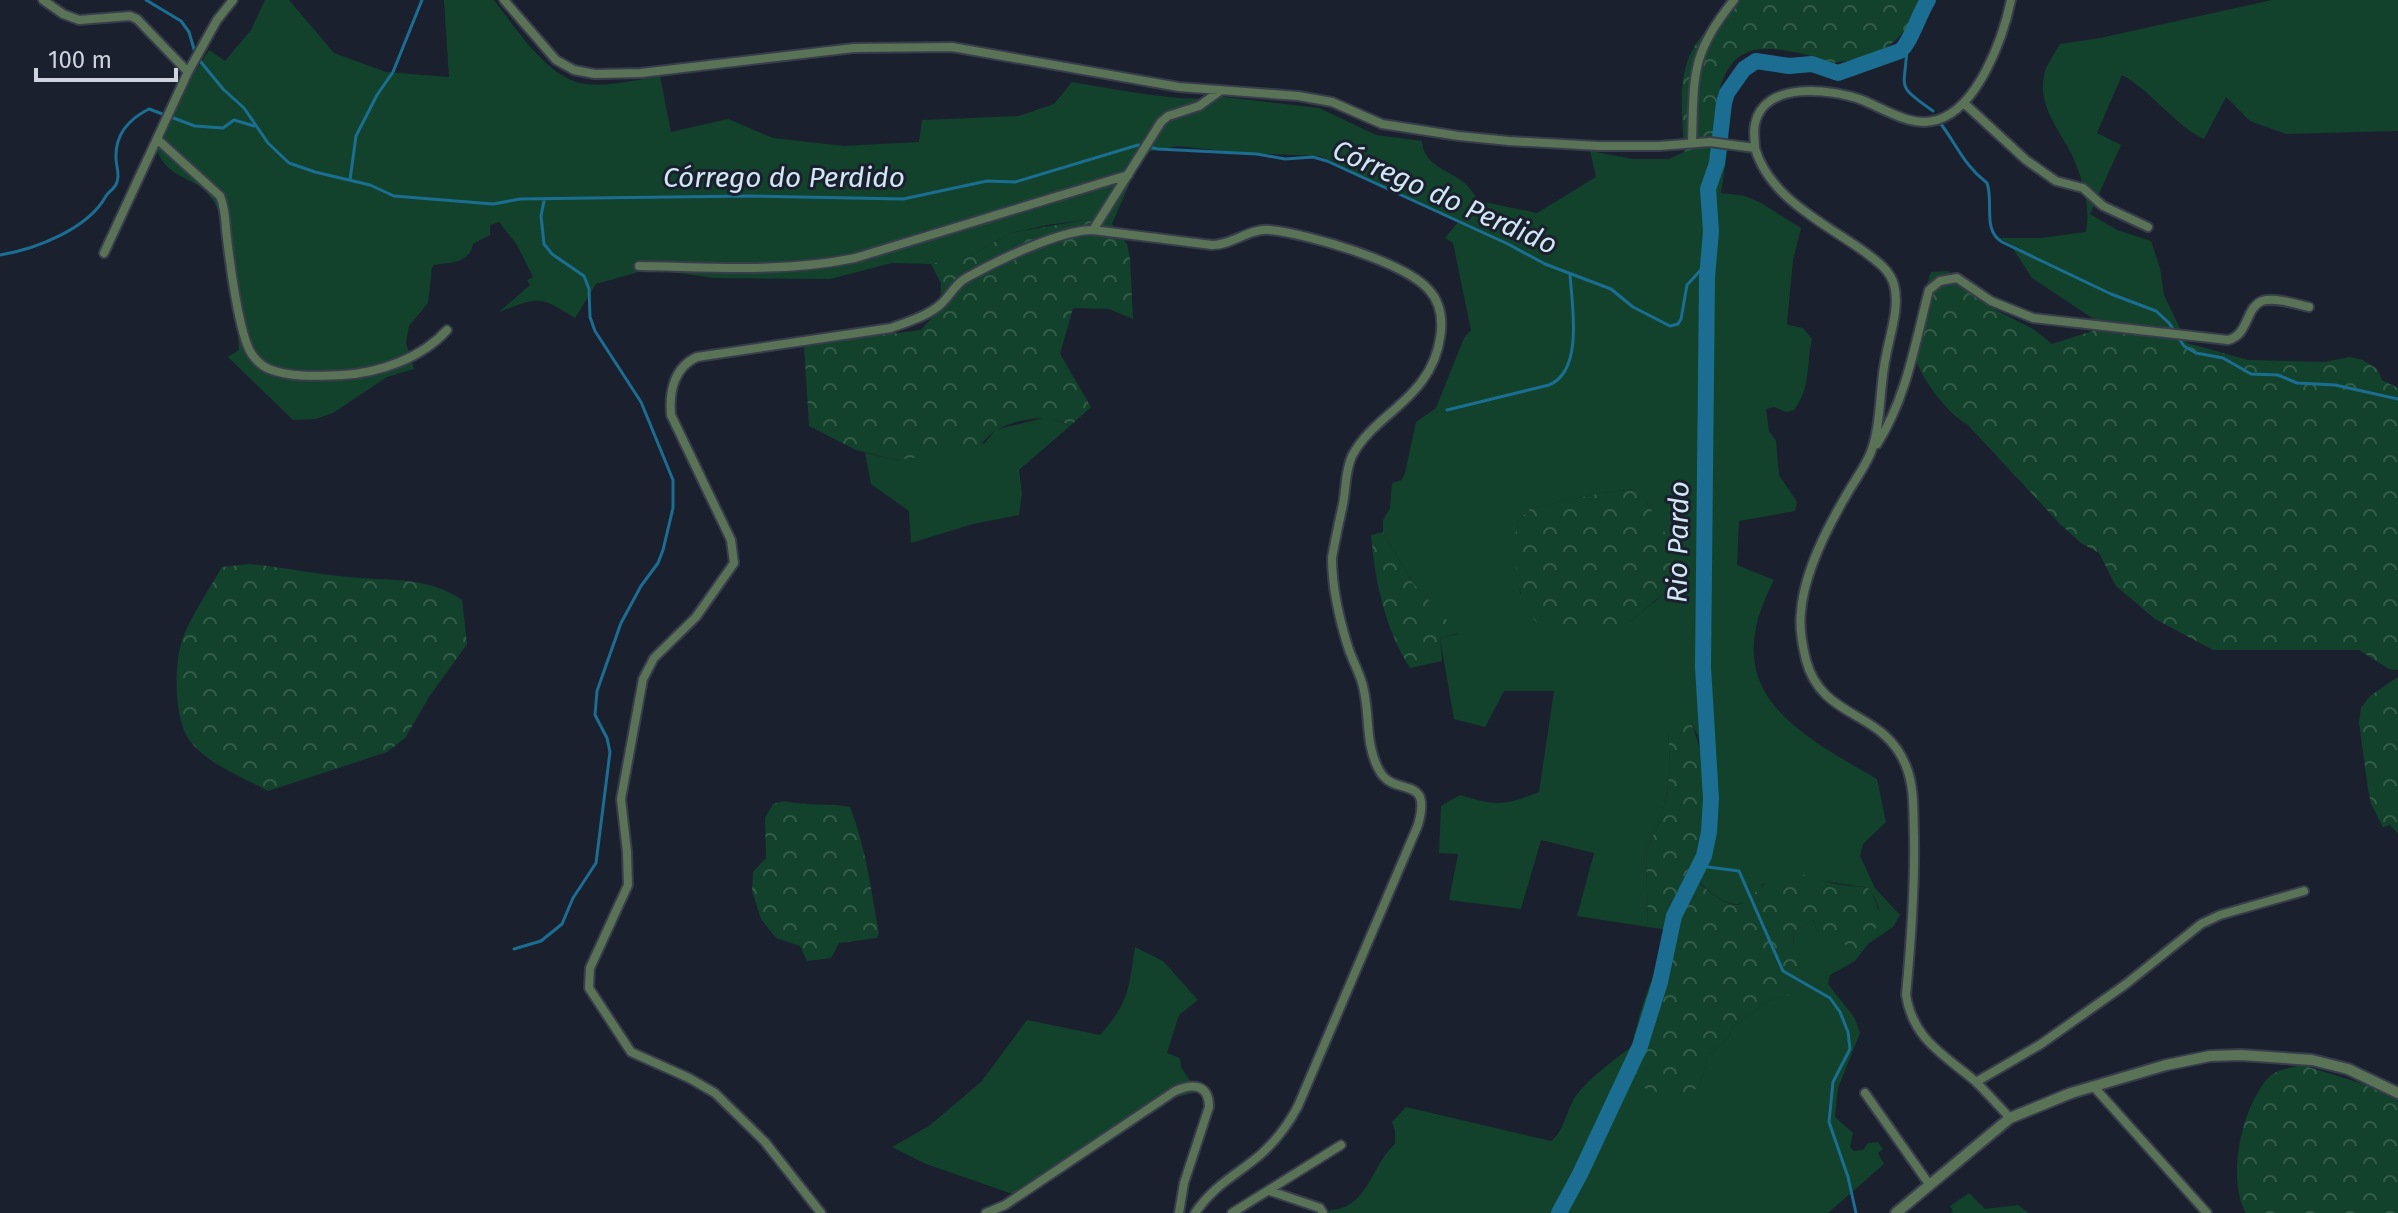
<svg xmlns="http://www.w3.org/2000/svg" width="2398" height="1213" font-family="'Fira Sans',sans-serif">
<style>
.grass{fill:#12422b;fill-rule:evenodd}
.forest{fill:url(#forest-crowns)}
.lines{fill:none;stroke-linecap:round;stroke-linejoin:round}
.stream{stroke:#1b6e91;stroke-width:3}
.river{stroke:#1b6e91;stroke-width:16}
.minor-casing{stroke:#383d4b;stroke-width:12}
.tertiary-casing{stroke:#383d4b;stroke-width:14}
.minor{stroke:#5a7357;stroke-width:8}
.tertiary{stroke:#5a7357;stroke-width:10}
.labels{text-anchor:middle;dominant-baseline:central;stroke-width:6;stroke-linejoin:round;paint-order:stroke}
.water-label{font-size:28px;font-style:italic;fill:#d1e7f3;stroke:#1b202f}
</style>
<defs>
<pattern id="forest-crowns" width="20" height="18" patternUnits="userSpaceOnUse" patternTransform="scale(2)"><rect width="20" height="18" fill="#12422b"/><path d="M2 6a3 3 0 1 1 6 0M12 15a3 3 0 1 1 6 0" fill="none" stroke="#335c49"/></pattern>
</defs>
<rect width="100%" height="100%" fill="#1b202f"/>
<path class="grass" d="M265,0h24l45,53 52,19 63,5 -5,-77h50c21,27 54,79 91,84 25,3 50,-4 75,-8l11,56 57,-13 45,19 71,8 75,-4 3,-22 97,-4 35,-12 18,-22c26,4 125,24 143,14l104,12 57,27 46,6c1,25 28,29 45,44 4,5 8,11 12,16l58,12 59,-36 -6,-26 43,8h36l17,-8 26,-6 16,3 -7,45 24,3 16,7 40,25 -8,32 -6,63 1,2 15,3 9,11c-6,25 -1,50 -18,71l-8,2 -12,-5 -8,2 3,22 7,10 3,34 18,27 -2,9 -56,10 -2,44 37,15c-58,110 18,150 103,199l9,43 -23,22 -3,12 15,32 25,27 -7,12 -25,17 -13,17 -25,14 -2,9 26,33 6,16 -22,55 -3,29 18,16 -3,14 4,4 9,-1 5,-7 10,-1 5,7 -5,4 6,11 -56,49h-499l1,-3c38,-1 41,-45 65,-66v-14l-3,-8 14,-15 145,34c14,-10 15,-33 27,-48 15,-18 35,-32 53,-46l-3,32 71,8 9,-32 18,-14 8,-15 35,-25 22,-6 3,-64 19,-11 6,15 24,6 2,4 34,-36 -4,-11 -7,-10 -55,-9 -50,5c-23,35 -42,18 -66,-4l9,-89 -8,-55 -9,-17 -21,8 2,41 -4,31 -7,25 -13,25 2,78 -71,-11 17,-63 -53,-13 -20,69 -72,-9 9,-46 -19,-1 2,-47 19,-11c36,11 44,11 79,-3l15,-101h-50l-19,36 -31,-8 -14,-81 18,-4 -46,-52 -29,-50v-12l7,-12 2,-25 10,-3 3,-7 11,-51 20,-14 28,-70 7,-8 -18,-87 -8,-5 13,-16 -138,-66 -77,-3 -66,-7 -34,7 -31,71 -27,-4 -38,5 -36,8 -43,24 -32,7 -44,-1 -62,16 -115,-1 -66,-9 -53,15 -21,34c-36,-23 -37,-21 -76,-6l31,-27 -3,-5 6,-3 -16,-32 -18,-23 -9,3v10l-17,9c-4,20 -22,18 -39,21l-2,3 -4,35 -19,23 -3,17 8,26 -27,8 -54,36 -17,6 -23,1 -65,-63 11,-7 -1,-13c-5,-29 -10,-58 -14,-87 -2,-15 -2,-35 -10,-48 -18,-31 -54,-18 -60,-66l55,-86 16,11 26,-31zM1636,489l13,17 27,54 -7,30 -38,31 -111,-28 -4,-70 14,-14 72,-16z
M2272,0h126v131l-112,3 -36,-13 -24,-24 -22,42c-31,-15 -51,-47 -82,-64l-25,58 24,12 -31,69 27,16 34,11 9,27 4,27 23,48 -37,-14 -43,-1 -75,-50 -22,-34 -11,-6h42l45,-6c5,-25 -4,-56 -15,-79 -13,-25 -35,-50 -26,-81 3,-10 10,-19 15,-28l40,-6z
M1048,417l22,9 -51,44 3,23 -3,22 -46,9 -62,19 -2,-32 -38,-27 -6,-31 31,7 89,-17 10,-13z
M1135,947l28,14 35,39 -19,15 -12,38 13,5 1,9 16,25 -27,7 -148,98 -96,-33 -34,-17 37,-21 52,-44 46,-62 73,15c29,-32 29,-47 35,-88z
M1969,1193l16,16 33,-4 11,8h-78l2,-2 -3,-5z"/>
<path class="forest" d="M1735,0h191c-33,50 -41,57 -103,64 -12,-11 -25,-11 -41,-14 -66,-11 -64,48 -70,95l-28,7c-4,-78 -9,-96 51,-152z
M1085,220l27,4 15,20 3,15 3,60 -24,-10 -36,-1 -13,46 31,53 -21,19c-21,-13 -50,-8 -72,3 -9,4 -15,15 -24,21l-78,10 -40,-10 -47,-24 -5,-81 117,-15 19,-21 1,-26 -10,-19 37,-7 43,-24z
M1948,271l48,39 37,19 19,15 53,-17 45,2 37,14 61,17 77,2 24,-5 14,3 14,9 5,11 16,8v282l-9,-1 -30,-19h-146l-58,-31 -39,-33 -17,-33 -18,-10 -20,-18 -94,-101c-20,-11 -43,-42 -51,-64 -5,-16 9,-72 15,-88z
M1637,489c14,20 44,62 40,88 -2,9 -12,16 -20,22 -9,7 -18,17 -28,23 -17,10 -73,19 -88,5 -28,-27 -26,-68 -25,-104l14,-14 71,-16z
M1383,532l29,50 47,51 -19,5 2,23 -32,7c-25,-39 -35,-87 -39,-133z
M249,564c33,3 66,10 99,13 39,4 80,-1 114,23l5,44 -38,53 -24,41 -18,14 -119,39c-26,-14 -59,-26 -78,-50 -16,-22 -16,-72 -9,-97 5,-20 30,-58 41,-77z
M2398,677v157l-8,-9 -7,2 -12,-23 -3,-15 -9,-67 2,-14 9,-12z
M1690,719l11,33 5,39 -9,90c59,53 43,2 90,-6 18,-4 32,6 49,9 11,2 21,2 32,4 19,24 10,50 -14,66 -10,-10 -13,-18 -29,-13l-6,-6 -6,-15 -19,11 -1,12 9,16 -11,36 -22,6 -35,25 -8,15 -18,14 -9,32c-24,14 -50,5 -72,-8 6,-53 22,-102 49,-148l-28,-4 -2,-78 13,-25 7,-25 4,-31 -2,-41 9,-7z
M783,801c23,5 45,2 67,6 16,41 21,84 29,126l-2,5 -38,5 -8,15 -24,3 -7,-15 -24,-8 -15,-19 -9,-28 1,-19 13,-14 -1,-40 8,-14z
M2302,1065l81,25 15,9v114h-152c-20,-35 -4,-106 22,-135 8,-9 23,-10 34,-13z"/>
<g class="lines">
<path class="stream" d="M146,0l35,21 8,11 7,24 27,33 21,19 24,35 21,20 26,9 55,13 24,11 99,8 27,-5 71,-1 157,-2 155,3 84,-18 28,1 123,-37 20,4 99,5 28,5 28,-2 14,4 181,83 37,20 66,25 22,18 37,19 8,-2 3,-5 6,-34 21,-23
M1907,45c-1,45 -14,38 26,66
M1941,124c17,23 23,41 46,59 7,20 -5,47 15,59l109,52 45,17 13,12 15,23 12,7 27,5 28,16 27,1 19,8 38,2 63,14
M350,180l6,-44 21,-41 16,-23 29,-72
M0,255c36,-6 88,-26 106,-59 3,-5 9,-7 11,-14 3,-8 -1,-16 -1,-24 -1,-23 13,-39 33,-49l46,17 28,2 11,-8 20,6
M1447,410l102,-25c35,-14 23,-80 21,-110
M1700,866l39,5 44,100 47,27 10,14 8,20 2,17 -17,33 -4,40 19,55 8,36
M514,949l27,-8 21,-17 11,-26 23,-35 14,-111 -3,-14 -12,-23 2,-24 24,-68 20,-37 17,-23 5,-13 10,-42v-28l-32,-78 -46,-71 -5,-14 -1,-28 -5,-13 -32,-22 -8,-10 -3,-28 3,-15"/>
<path class="river" d="M1559,1213l21,-39 60,-128 20,-64 14,-66 30,-60 5,-24 2,-33 -8,-132 4,-389 4,-47 -3,-42 9,-26 7,-60 3,-10 17,-24 12,-8 33,5 23,-2 26,9 62,-22c10,-7 19,-37 28,-51"/>
<g class="minor-casing">
<path id="minor" d="M43,0l20,14 16,6 51,-4 7,3 51,53
M504,0l52,60 18,10 21,4 46,-1 213,-25 98,-1 227,40 119,9 34,6 50,22 77,12 50,5 90,5h60l51,-4 45,6c14,49 67,74 107,102 12,9 28,19 32,35 6,22 -4,49 -8,71 -7,31 -4,66 -15,96 -6,15 -16,28 -24,42 -20,34 -43,78 -46,118 -2,16 1,32 5,48 16,61 78,49 100,106 9,22 7,47 8,71 1,53 -3,105 -8,158 7,44 37,59 69,86 12,12 24,25 35,37
M1965,104l61,56 30,21 27,7 20,18 45,21
M157,139l63,57c6,13 5,28 7,42 3,26 12,95 24,115 4,6 11,13 18,16 23,9 49,7 73,6 37,-2 80,-17 105,-45
M1692,143c2,-67 -2,-89 42,-143
M1755,148c0,-7 -2,-17 0,-24 9,-44 77,-35 107,-24 23,9 49,28 75,20 41,-12 66,-82 74,-120
M104,253l84,-181 29,-52 16,-20
M639,266c72,1 145,7 216,-8l273,-83
M1877,444c30,-47 38,-101 52,-154l11,-9 17,-3 34,23 42,17 195,22c21,-5 17,-32 34,-39 13,-4 34,3 47,6
M1976,1082l65,-38 85,-60 75,-60 19,-9 84,-24
M2094,1087l113,126
M1865,1093l64,91
M1270,1191l50,17 3,5
M821,1213l-56,-71 -50,-49 -26,-15 -58,-26 -42,-64 1,-20 38,-83 -1,-33 -6,-53 22,-120 11,-21 42,-41 38,-54 -3,-23 -60,-125c-2,-23 3,-48 26,-58l194,-29c16,-6 37,-12 50,-24 9,-8 14,-20 25,-26 30,-17 94,-48 127,-48
M986,1213l19,-8 170,-114c18,-8 34,-7 34,16l-25,76 -5,30
M1195,1213c19,-28 40,-37 65,-58 16,-14 28,-30 38,-49l120,-281c15,-53 -24,-26 -39,-55 -14,-26 -9,-52 -15,-79 -2,-14 -10,-27 -15,-41 -9,-28 -17,-62 -17,-92 3,-18 7,-35 11,-54 3,-15 2,-33 9,-48 16,-31 50,-47 70,-75 18,-24 29,-67 7,-91 -24,-28 -121,-56 -159,-60 -21,-2 -37,15 -58,15l-119,-15 68,-108 7,-6 31,-10 21,-15
M1232,1213l109,-68"/>
</g>
<g class="tertiary-casing">
<path id="tertiary" d="M1896,1213l114,-95 61,-25 95,-28 44,-9 31,-1 71,5 36,9 50,24"/>
</g>
<use href="#minor" class="minor"/>
<use href="#tertiary" class="tertiary"/>
</g>
<g class="labels">
<g class="water-label">
<text x="784" y="177">Córrego do Perdido</text>
<text transform="translate(1445 197) rotate(24)">Córrego do Perdido</text>
<text transform="translate(1678 542) rotate(-89)">Rio Pardo</text>
</g>
</g>
<path d="M36 68v12h140v-12" fill="none" stroke="#cfd3dd" stroke-width="4"/>
<text x="48" y="68" font-size="24" fill="#cfd3dd" stroke="#1b202f" stroke-width="6" paint-order="stroke">100 m</text>
</svg>
